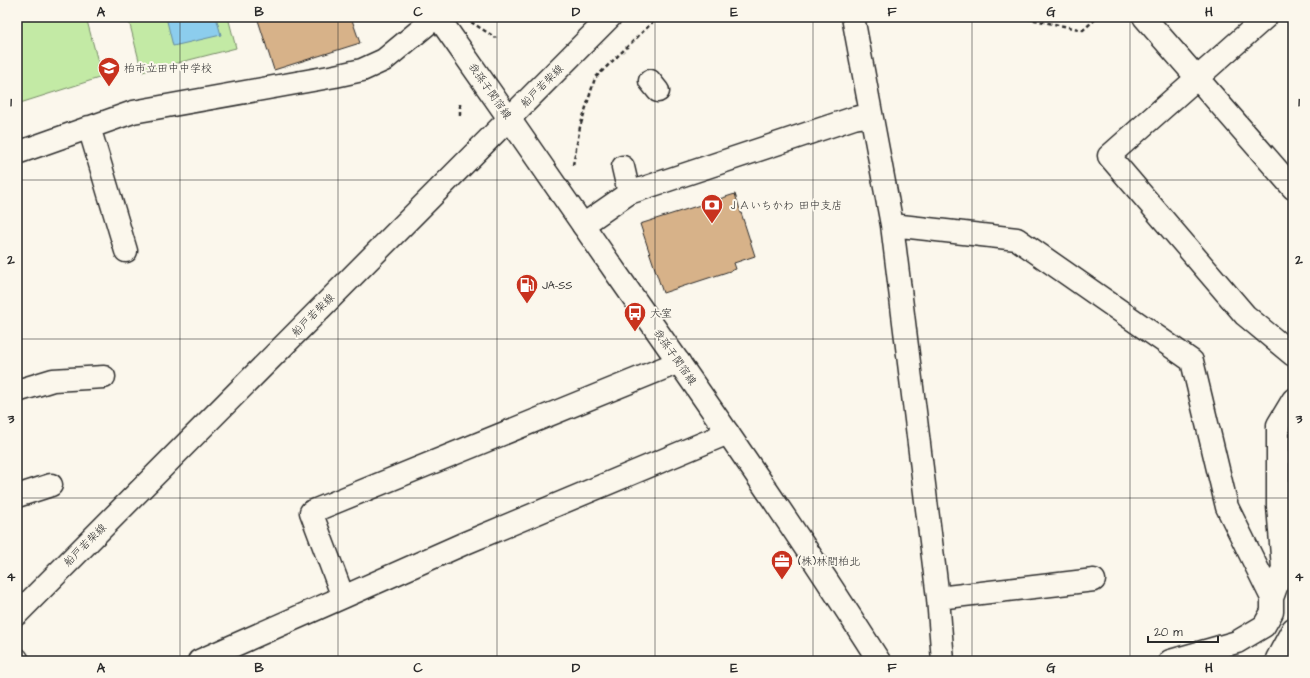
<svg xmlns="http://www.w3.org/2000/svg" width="1310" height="678" font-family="'Architects Daughter','Klee One',sans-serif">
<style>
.green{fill:#c3eaa5;stroke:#778a68}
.water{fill:#8ccded;stroke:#658c9f}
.building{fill:#d7b289;stroke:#2b2b2b}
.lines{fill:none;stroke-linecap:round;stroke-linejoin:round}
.minor-casing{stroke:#2b2b2b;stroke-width:25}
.major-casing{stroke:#2b2b2b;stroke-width:25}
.path{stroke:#2b2b2b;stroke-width:2.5;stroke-dasharray:4 3;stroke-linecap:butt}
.minor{stroke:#fbf7ec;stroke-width:22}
.major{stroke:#fbf7ec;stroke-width:22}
.grid{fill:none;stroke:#2b2b2b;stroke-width:1;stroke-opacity:0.55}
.labels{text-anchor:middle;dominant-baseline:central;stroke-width:4;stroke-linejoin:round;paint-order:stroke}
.poi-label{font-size:11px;fill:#2b2b2b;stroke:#fbf7ec;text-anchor:start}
.street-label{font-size:11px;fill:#2b2b2b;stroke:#fbf7ec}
.neatline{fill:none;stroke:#2b2b2b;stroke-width:1.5}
.grid-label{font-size:13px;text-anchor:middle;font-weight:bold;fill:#2b2b2b}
</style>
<rect width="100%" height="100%" fill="#fbf7ec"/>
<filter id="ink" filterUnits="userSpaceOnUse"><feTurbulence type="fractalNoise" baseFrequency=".025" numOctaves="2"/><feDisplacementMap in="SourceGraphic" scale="8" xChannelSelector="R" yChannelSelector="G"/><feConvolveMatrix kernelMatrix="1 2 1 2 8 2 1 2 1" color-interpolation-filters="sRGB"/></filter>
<g filter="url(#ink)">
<path class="green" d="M17,17h69l16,60 -85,27z
M146,17h82l8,31 -94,24 -13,-51z"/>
<path class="water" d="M166,17h50l5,18 -48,11z"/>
<path class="building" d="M257,17h94l9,26 -86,27z
M735,194l20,62 -21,7 2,6 -73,24 -23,-69z"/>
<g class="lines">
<g class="minor-casing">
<path id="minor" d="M853,17l39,208 46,373 5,63
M1144,17l149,171
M1266,17l-157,139 136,159 48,40
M650,81l8,10
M89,127l37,124
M17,153l116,-41 202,-36 27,-6 22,-10 52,-43
M623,167l6,26
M583,225l46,-32 225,-75 17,-3
M892,225l125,14 175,122 35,146 45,91
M17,391l36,-11 51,-3
M17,496l34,-11
M343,597l-32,-85 368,-150
M938,598l156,-18
M17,614l593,-597
M17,659l1,2
M199,661l264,-117 265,-111
M1170,661l67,-19 27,-16 8,-14v-14l11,-30 -5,-62v-81l15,-25
M1277,661v-2l16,-30"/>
</g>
<g class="major-casing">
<path id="major" d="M438,17c60,85 120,172 179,257 90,128 179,256 262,387"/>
</g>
<path class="path" d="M1020,17l63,13 15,-13
M471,22l25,16
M460,104v12
M573,165l7,-38 15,-49 63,-61"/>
<use href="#minor" class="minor"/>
<use href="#major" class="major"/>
</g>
</g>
<path class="grid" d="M180,17v644M338,17v644M497,17v644M655,17v644M813,17v644M972,17v644M1130,17v644M17,180h1276M17,339h1276M17,498h1276"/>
<defs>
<g id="school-pin" transform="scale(1.15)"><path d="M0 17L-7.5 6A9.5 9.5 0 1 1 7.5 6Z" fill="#c8321e" stroke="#fbf7ec"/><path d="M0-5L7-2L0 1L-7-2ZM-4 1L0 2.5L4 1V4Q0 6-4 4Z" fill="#fff"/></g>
<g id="bank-pin" transform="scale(1.15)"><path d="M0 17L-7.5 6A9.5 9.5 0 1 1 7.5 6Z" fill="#c8321e" stroke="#fbf7ec"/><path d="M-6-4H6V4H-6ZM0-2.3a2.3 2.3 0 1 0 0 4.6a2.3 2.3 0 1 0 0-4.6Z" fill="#fff"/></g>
<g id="fuel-pin" transform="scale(1.15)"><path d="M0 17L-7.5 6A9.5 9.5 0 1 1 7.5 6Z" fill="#c8321e" stroke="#fbf7ec"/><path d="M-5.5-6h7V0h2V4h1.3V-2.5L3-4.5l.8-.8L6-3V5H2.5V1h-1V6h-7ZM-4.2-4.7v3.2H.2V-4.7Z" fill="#fff"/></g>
<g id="bus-pin" transform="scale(1.15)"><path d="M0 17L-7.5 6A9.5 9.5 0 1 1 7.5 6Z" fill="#c8321e" stroke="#fbf7ec"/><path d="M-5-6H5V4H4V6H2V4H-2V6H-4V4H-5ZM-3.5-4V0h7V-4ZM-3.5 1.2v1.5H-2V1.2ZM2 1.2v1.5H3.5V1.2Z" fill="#fff"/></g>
<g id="office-pin" transform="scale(1.15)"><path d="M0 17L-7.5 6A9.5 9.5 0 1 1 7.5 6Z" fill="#c8321e" stroke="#fbf7ec"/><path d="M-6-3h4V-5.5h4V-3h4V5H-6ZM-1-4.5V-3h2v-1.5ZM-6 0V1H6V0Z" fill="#fff"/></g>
</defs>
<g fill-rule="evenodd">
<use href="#school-pin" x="109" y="68"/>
<use href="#bank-pin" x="712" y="205"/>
<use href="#fuel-pin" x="527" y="285"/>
<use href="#bus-pin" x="635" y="313"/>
<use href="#office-pin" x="782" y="561"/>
</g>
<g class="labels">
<g class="poi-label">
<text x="124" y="68">柏市立田中中学校</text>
<text x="728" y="205">ＪＡいちかわ 田中支店</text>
<text x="542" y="285">JA-SS</text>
<text x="650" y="313">大室</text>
<text x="798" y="561">(株)林間柏北</text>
</g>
<g class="street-label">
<text transform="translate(542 86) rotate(-45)">船戸若柴線</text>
<text transform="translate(490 91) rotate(55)">我孫子関宿線</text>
<text transform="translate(313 315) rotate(-45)">船戸若柴線</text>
<text transform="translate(675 357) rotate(55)">我孫子関宿線</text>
<text transform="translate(85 545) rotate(-45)">船戸若柴線</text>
</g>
</g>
<rect width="1310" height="678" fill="none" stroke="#fbf7ec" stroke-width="44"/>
<path d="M1148 636v6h70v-6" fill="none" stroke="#2b2b2b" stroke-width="2"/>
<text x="1154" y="636" font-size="12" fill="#2b2b2b" stroke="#fbf7ec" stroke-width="3" paint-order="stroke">20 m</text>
<rect x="22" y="22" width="1266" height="634" class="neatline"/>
<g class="grid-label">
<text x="101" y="16">A</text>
<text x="259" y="16">B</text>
<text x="418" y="16">C</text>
<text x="576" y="16">D</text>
<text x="734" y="16">E</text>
<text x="892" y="16">F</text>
<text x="1051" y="16">G</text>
<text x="1209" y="16">H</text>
<text x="11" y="106">1</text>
<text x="1299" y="106">1</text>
<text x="11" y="264">2</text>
<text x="1299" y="264">2</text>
<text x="11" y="423">3</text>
<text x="1299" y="423">3</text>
<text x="11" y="581">4</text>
<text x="1299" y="581">4</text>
<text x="101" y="672">A</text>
<text x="259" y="672">B</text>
<text x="418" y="672">C</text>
<text x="576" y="672">D</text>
<text x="734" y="672">E</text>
<text x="892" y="672">F</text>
<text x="1051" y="672">G</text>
<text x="1209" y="672">H</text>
</g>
</svg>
